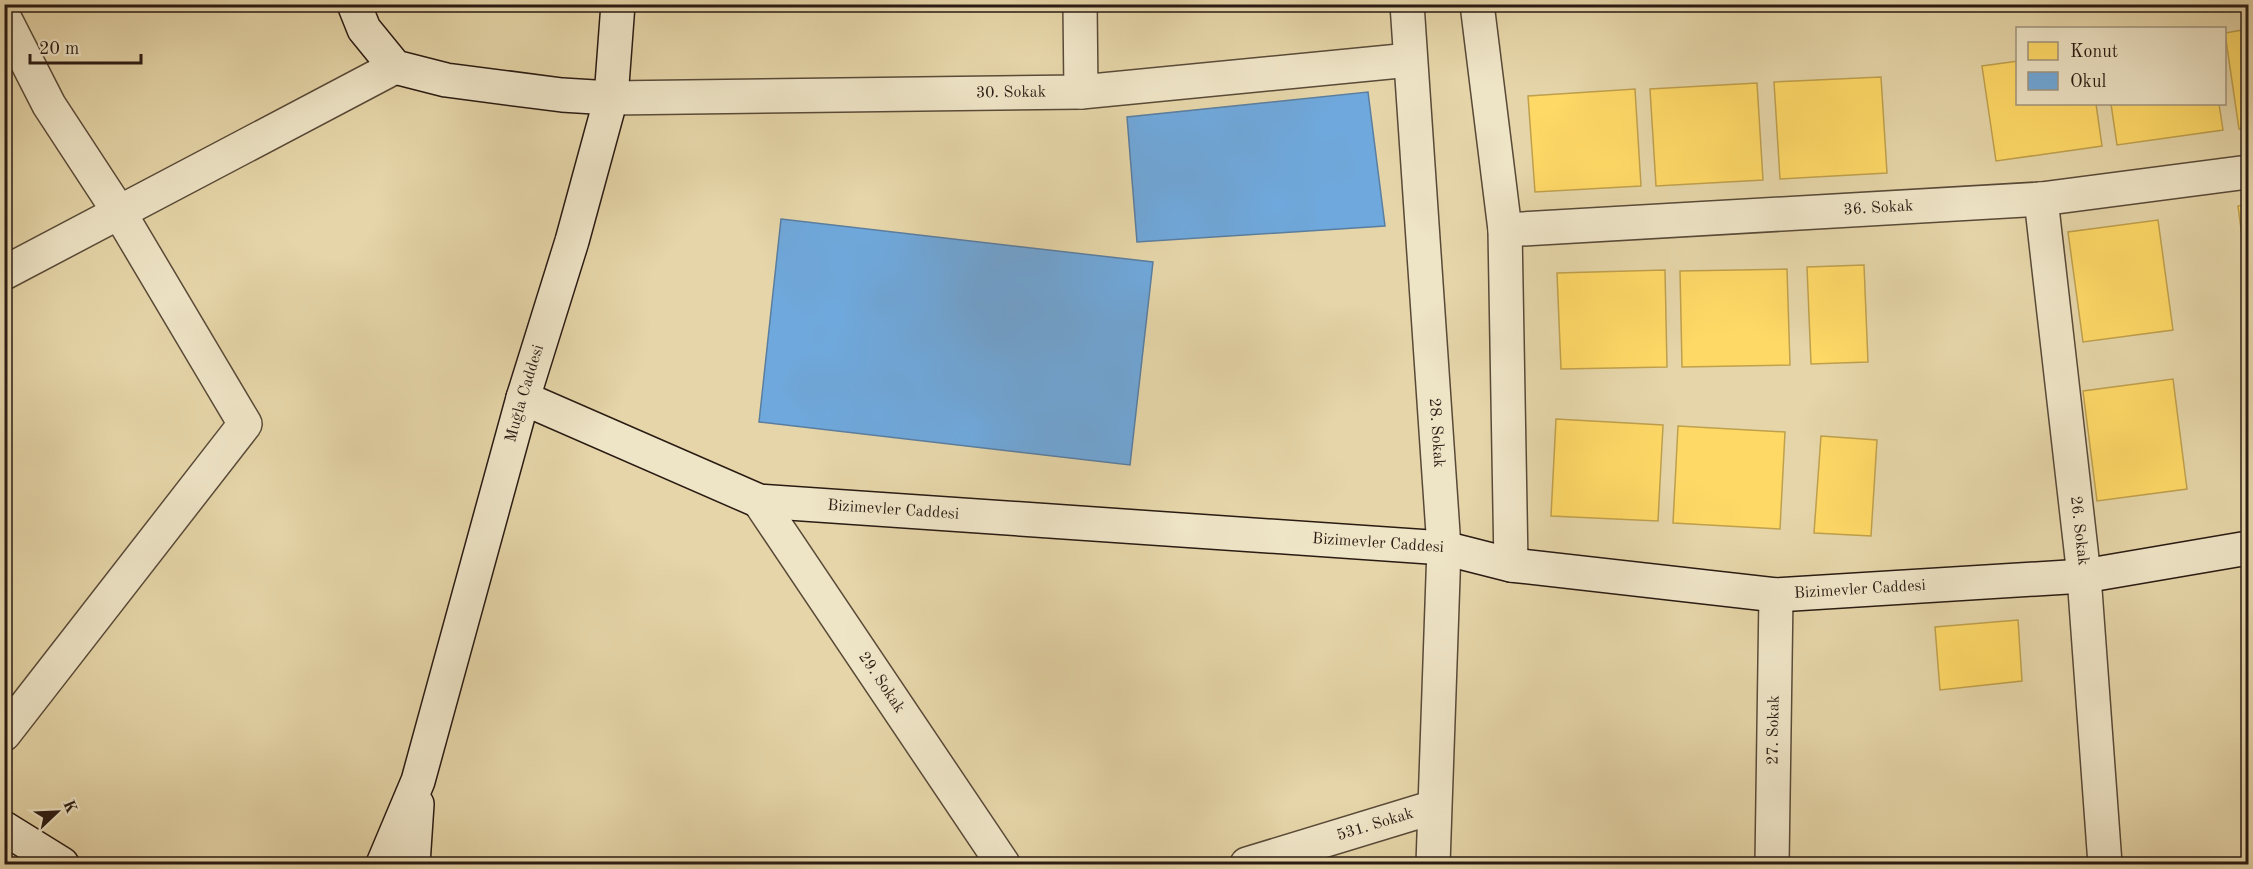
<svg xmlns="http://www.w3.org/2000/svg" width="2253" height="869" font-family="'Old Standard TT',serif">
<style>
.homes{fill:#ffd966;stroke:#bfa04d;stroke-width:1.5}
.schools{fill:#6fa8dc;stroke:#5a7ea0;stroke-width:1.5}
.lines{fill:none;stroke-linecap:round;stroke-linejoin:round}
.street-casing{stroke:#594a38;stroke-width:36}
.secondary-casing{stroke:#2a1b13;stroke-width:36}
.street{stroke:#eee4c6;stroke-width:33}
.secondary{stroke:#eee4c6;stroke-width:33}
.labels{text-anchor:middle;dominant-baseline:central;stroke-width:6;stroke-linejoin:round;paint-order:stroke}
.street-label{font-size:16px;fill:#2a1b13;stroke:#eee4c6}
</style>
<rect width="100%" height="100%" fill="#e5d5a8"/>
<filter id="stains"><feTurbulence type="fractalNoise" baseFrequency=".00333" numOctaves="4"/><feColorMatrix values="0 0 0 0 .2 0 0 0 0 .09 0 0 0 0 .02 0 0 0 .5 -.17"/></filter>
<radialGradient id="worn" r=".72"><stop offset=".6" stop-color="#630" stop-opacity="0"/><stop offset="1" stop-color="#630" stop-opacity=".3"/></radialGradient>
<path class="homes" d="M2248,29v98l-9,2 -14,-96z
M2018,61v43h78l6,42 -106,15 -14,-95z
M1881,77l6,96 -107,6 -6,-97z
M1757,83l6,97 -107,6 -6,-97z
M1635,89l6,97 -106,6 -7,-96z
M2111,104h108l4,26 -106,15z
M2248,204v78l-10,-76z
M2158,220l15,110 -90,12 -15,-110z
M1864,265l4,97 -57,2 -4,-97z
M1787,269l3,96 -108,2 -2,-96z
M1665,270l2,97 -106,2 -4,-96z
M2173,379l14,110 -90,12 -14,-110z
M1556,419l107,6 -5,96 -107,-5z
M1678,426l107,6 -5,97 -107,-6z
M1821,436l56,4 -6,96 -57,-3z
M2018,620l4,61 -82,9 -5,-63z"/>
<path class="schools" d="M1368,92l17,134 -248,16 -10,-125z
M781,219l372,43 -23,203 -371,-43z"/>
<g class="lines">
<g class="street-casing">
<g id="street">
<path d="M1080,4l1,88"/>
<path id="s1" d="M1407,4l37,544 -11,316"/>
<path d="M1477,4l28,226 6,335"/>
<path d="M4,17l45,88 70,107 126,212 -241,310"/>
<path id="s2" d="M611,98l470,-6 329,-32"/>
<path id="s3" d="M2041,199l43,377 21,288"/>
<path id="s4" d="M1505,230l536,-31 207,-27"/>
<path d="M4,273l391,-206"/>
<path id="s5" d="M759,501l244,363"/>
<path id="s6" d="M1247,864l187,-57"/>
<path id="s7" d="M1772,864l4,-269"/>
</g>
</g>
<g class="secondary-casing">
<g id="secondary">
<path d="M354,4l10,25 31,38 51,13 116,15 49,3"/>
<path id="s8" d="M523,398l236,103 685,47 67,17 265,30 308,-19 164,-28"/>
<path d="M4,828l58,36"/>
<path id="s9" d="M383,864l35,-83 105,-383 49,-157 39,-143 7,-94"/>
<path d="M413,864l4,-60"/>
</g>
</g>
<use href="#street" class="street"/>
<use href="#secondary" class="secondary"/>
</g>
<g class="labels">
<g class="street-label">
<text stroke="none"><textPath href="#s2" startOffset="400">30. Sokak</textPath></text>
<text stroke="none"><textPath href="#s4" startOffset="374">36. Sokak</textPath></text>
<text stroke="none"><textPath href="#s9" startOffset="492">Muğla Caddesi</textPath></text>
<text stroke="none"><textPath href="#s1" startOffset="430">28. Sokak</textPath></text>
<text stroke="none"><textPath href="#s8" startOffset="392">Bizimevler Caddesi</textPath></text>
<text stroke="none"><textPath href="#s3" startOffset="334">26. Sokak</textPath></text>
<text stroke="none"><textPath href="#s8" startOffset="878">Bizimevler Caddesi</textPath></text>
<text stroke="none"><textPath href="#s8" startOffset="1364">Bizimevler Caddesi</textPath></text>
<text stroke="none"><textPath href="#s5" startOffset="219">29. Sokak</textPath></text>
<text stroke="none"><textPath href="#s7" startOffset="134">27. Sokak</textPath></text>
<text stroke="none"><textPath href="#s6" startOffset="134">531. Sokak</textPath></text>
</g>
</g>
<rect width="2253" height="869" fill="none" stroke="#e5d5a8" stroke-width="24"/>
<rect x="6" y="6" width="2241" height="857" fill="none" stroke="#2a1b13" stroke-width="3"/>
<rect x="12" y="12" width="2229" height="845" fill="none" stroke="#2a1b13" stroke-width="1.5"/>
<rect x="2016" y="27" width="210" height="78" fill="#eee4c6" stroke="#a0947e" stroke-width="1.5"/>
<rect x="2028" y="42" width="30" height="18" fill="#ffd966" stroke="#a0947e" stroke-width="1.5"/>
<text x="2070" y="57" font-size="18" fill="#2a1b13">Konut</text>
<rect x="2028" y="72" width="30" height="18" fill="#6fa8dc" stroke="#a0947e" stroke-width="1.5"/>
<text x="2070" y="87" font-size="18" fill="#2a1b13">Okul</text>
<g transform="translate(57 812) rotate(67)" stroke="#eee4c6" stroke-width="4.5" paint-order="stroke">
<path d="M0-4.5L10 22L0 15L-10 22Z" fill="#2a1b13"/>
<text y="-9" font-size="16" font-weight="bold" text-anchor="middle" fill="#2a1b13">K</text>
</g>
<path d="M30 54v9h111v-9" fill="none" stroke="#2a1b13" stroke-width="3"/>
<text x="39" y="54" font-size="18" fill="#2a1b13" stroke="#eee4c6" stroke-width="4.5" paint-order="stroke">20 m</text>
<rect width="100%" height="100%" filter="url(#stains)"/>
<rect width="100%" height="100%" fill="url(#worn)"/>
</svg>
